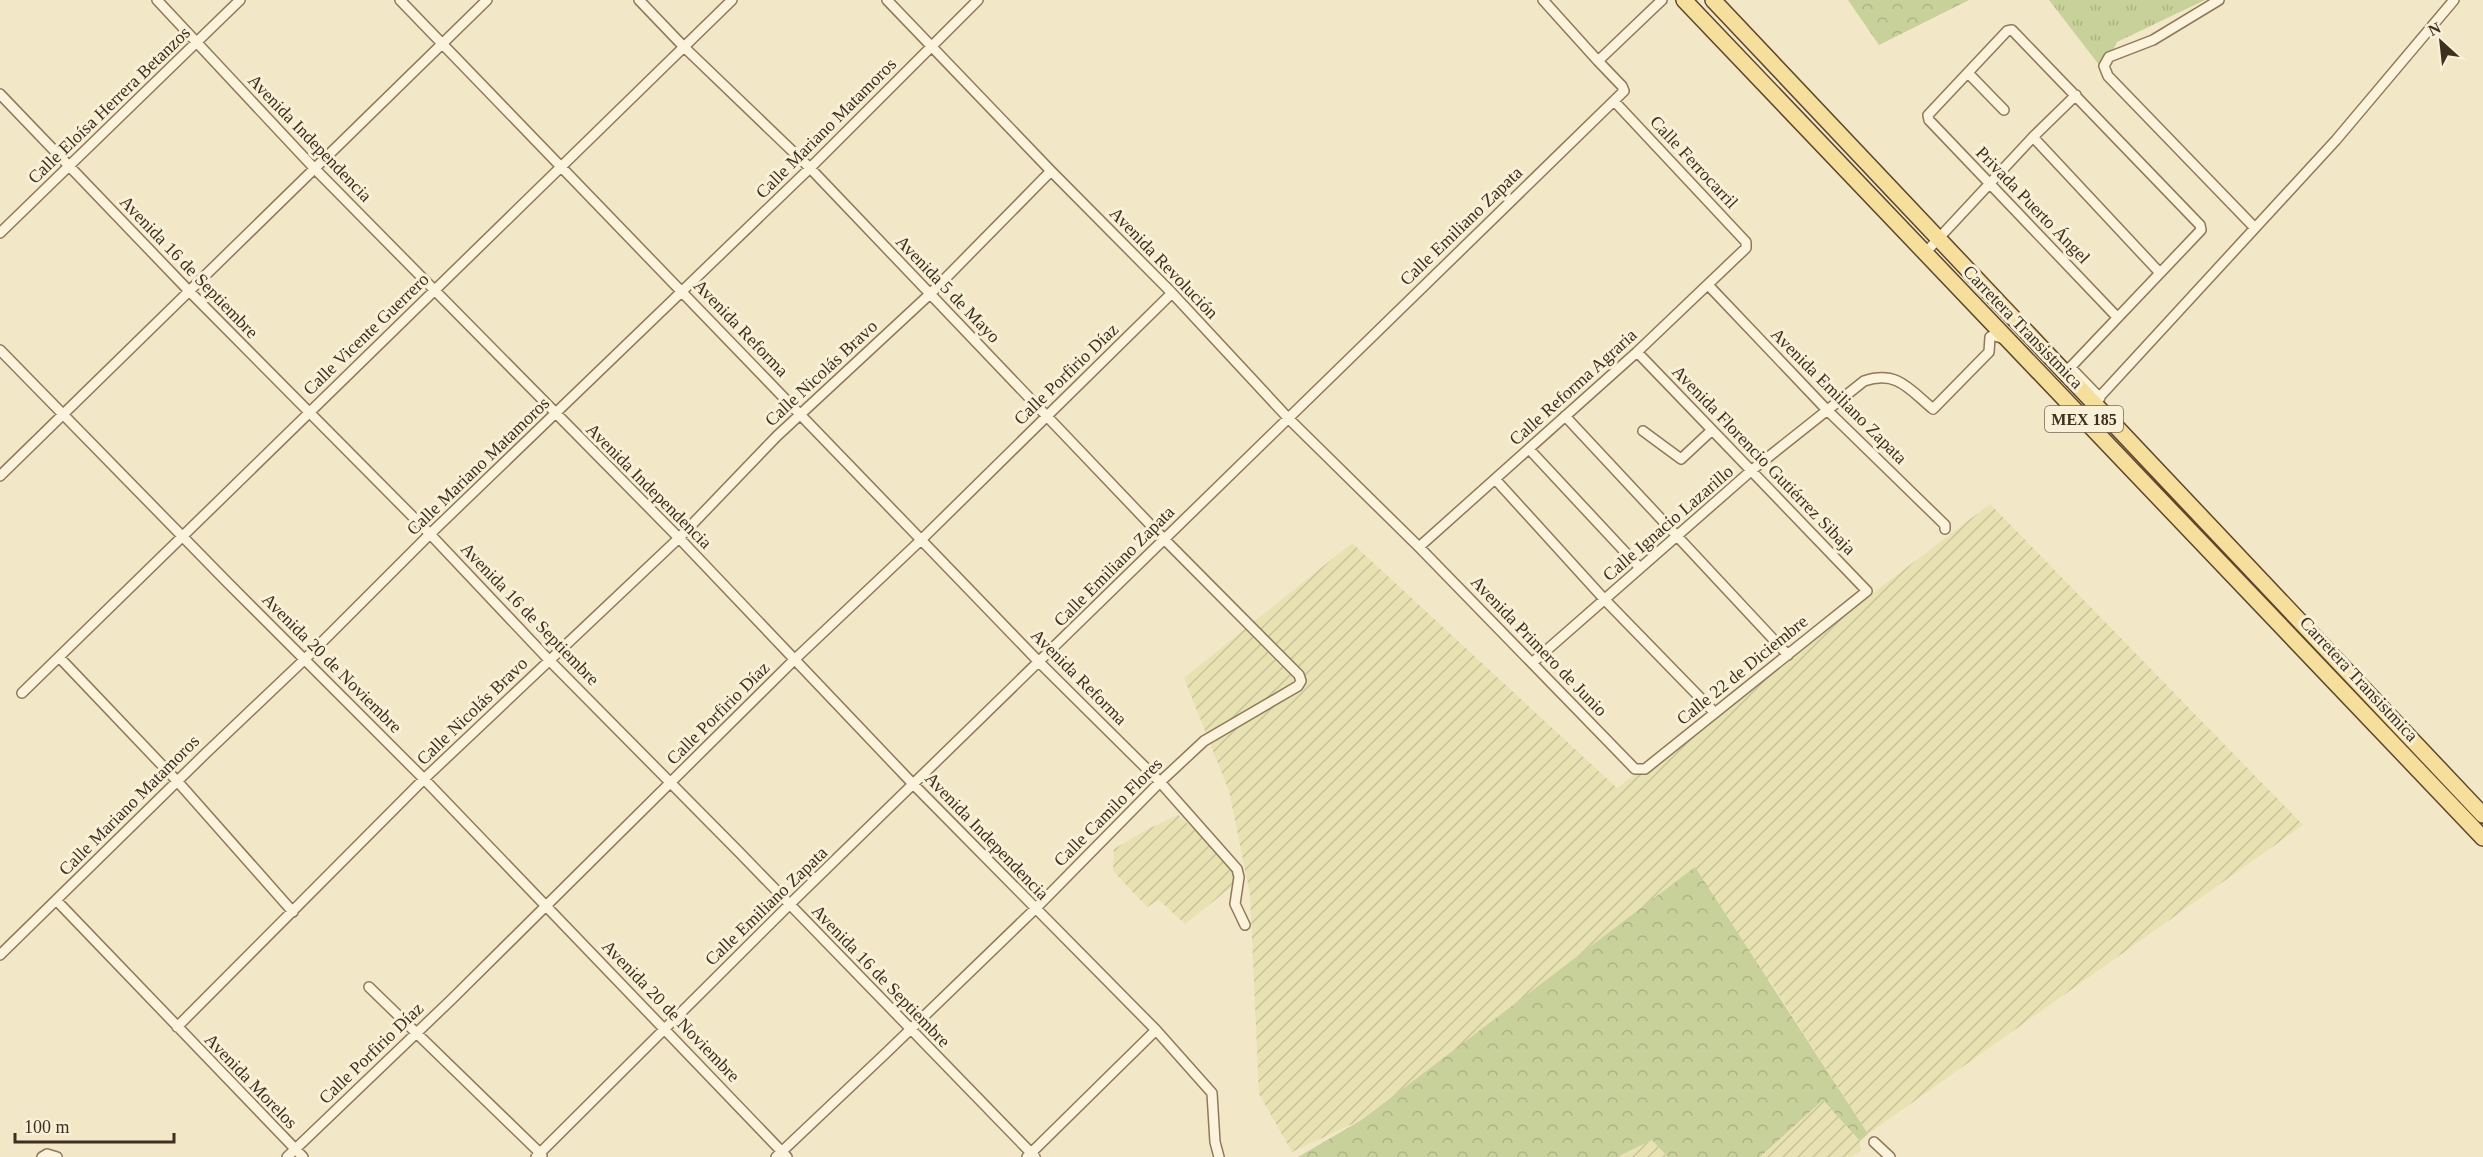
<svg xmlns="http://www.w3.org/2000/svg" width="2483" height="1157" font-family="Georgia,serif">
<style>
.farmland{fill:url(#farmland-furrows)}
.grass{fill:url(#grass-tufts)}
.forest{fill:url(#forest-crowns)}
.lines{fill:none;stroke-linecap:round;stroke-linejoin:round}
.street-casing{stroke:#8f795a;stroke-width:12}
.primary-casing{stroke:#5d462e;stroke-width:18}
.street{stroke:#fbf3db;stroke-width:9}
.primary{stroke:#f6df9c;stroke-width:15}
.labels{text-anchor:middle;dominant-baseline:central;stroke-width:6;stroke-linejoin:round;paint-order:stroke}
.shield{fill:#f8f0d7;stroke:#766956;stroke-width:1.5}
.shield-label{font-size:16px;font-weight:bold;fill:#3e2f1f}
.street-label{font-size:18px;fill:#3e2f1f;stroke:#f8f0d7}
</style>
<defs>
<pattern id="farmland-furrows" width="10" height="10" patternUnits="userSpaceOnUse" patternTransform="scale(1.5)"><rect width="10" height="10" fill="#e8e2b3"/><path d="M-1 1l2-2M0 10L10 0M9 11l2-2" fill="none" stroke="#c8c29a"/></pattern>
<pattern id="grass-tufts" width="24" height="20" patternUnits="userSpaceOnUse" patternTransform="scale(1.5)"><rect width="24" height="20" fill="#c8d199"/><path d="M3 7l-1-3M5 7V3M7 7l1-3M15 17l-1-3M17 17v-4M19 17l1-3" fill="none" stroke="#adb483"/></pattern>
<pattern id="forest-crowns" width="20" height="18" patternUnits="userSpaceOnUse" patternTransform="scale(1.5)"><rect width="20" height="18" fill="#c8d199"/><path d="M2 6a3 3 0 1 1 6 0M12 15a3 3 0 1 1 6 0" fill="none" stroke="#adb483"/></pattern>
</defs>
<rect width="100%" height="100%" fill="#f2e7c6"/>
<path class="farmland" d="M1990,504l313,321 -435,309 -99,-155 -406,140 -71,33 -33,-58 -9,-200 -21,-103 -45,-113 168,-135 265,245z
M1178,815l32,28 30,37 -55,44 -26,-24 -12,7 -34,-36 1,-22 32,-19z
M1823,1100l37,41 1,10 -11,6h-89z
M1652,1140l16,17h-51z"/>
<path class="grass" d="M2049,0h156l-88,42 -14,28z"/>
<path class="forest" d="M1848,0h121l-90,45z
M1695,867l173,267 -8,7 -37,-41 -63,57h-92l-16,-17 -35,17h-319l65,-38z"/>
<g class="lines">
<g class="street-casing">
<path id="street" d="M157,0l157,168 365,370 235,247 242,245 56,63 3,49 4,15
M400,0l640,663 120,119 77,87 2,8 -4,27 10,21
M639,0l45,47 126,121 354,371 135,136 2,6 -3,5 -94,55 -44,41 -125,127 -149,144 -110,104
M887,0l164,171 121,122 117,126 130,128 216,222h10l222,-178 -230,-239
M1543,0l55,61
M2219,0l-66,40 -44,17 -5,9 4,10 147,152
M1968,73l36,37
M0,94l189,197 241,243 119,126 190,192 296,305
M2033,137l127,136
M0,233l240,-233
M1925,253l108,-116 43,-42
M1709,286l117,123 119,116v4
M0,350l229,234 195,195 363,378
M2070,367l30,31
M2065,373l136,-143 -1,-5 -188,-195 -5,1 -79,84 1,5 188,197
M1565,416l223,239
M2082,416l254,-276 118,-140
M1643,431l38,28 30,-28
M1529,449l111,119
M0,476l487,-476
M1495,479l110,121 110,113
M1419,547l218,-195 109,-104v-6l-132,-141
M59,657l119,125 115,130
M1532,663l220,-193 112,-89c33,-11 45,8 69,28l56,-57 1,-15 3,-2 11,4
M22,693l710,-693
M56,900l247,257
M0,955l205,-201 100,-95 125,-125 380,-366 168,-168
M369,987l173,168
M177,1027l247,-248 255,-241 98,-102 153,-142 121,-123
M1874,1142l16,15
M42,1157l5,-3 10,3
M287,1157l165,-158 342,-339 127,-120 251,-247
M536,1157l253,-252 835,-814 -2,-5 -24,-25 64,-61
M1027,1157l129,-127"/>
</g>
<g class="primary-casing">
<path id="primary" d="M1684,0l799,838
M1713,0l770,815"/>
</g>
<use href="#street" class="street"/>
<use href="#primary" class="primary"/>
</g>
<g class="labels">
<rect class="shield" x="2045" y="406" width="78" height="26" rx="4.5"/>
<g class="shield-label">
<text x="2084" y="419">MEX 185</text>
</g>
<g class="street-label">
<text transform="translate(109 105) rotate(-44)">Calle Eloísa Herrera Betanzos</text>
<text transform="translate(826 128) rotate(-45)">Calle Mariano Matamoros</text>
<text transform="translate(310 138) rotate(46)">Avenida Independencia</text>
<text transform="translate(1694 162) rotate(47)">Calle Ferrocarril</text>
<text transform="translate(2033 205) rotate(46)">Privada Puerto Ángel</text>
<text transform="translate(1461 226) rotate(-44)">Calle Emiliano Zapata</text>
<text transform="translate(1164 263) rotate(46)">Avenida Revolución</text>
<text transform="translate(189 267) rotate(46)">Avenida 16 de Septiembre</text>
<text transform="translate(948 289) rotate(46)">Avenida 5 de Mayo</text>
<text transform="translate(2023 327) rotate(46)">Carretera Transistmica</text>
<text transform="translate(741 328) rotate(46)">Avenida Reforma</text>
<text transform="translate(366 334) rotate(-44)">Calle Vicente Guerrero</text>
<text transform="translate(821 373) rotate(-43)">Calle Nicolás Bravo</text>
<text transform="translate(1066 374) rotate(-44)">Calle Porfirio Díaz</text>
<text transform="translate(1573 387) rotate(-42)">Calle Reforma Agraria</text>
<text transform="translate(1839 396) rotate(45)">Avenida Emiliano Zapata</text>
<text transform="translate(1764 460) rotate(46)">Avenida Florencio Gutiérrez Sibaja</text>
<text transform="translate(478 466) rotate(-44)">Calle Mariano Matamoros</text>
<text transform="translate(649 486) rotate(45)">Avenida Independencia</text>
<text transform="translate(1668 523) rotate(-41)">Calle Ignacio Lazarillo</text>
<text transform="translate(1114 566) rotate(-45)">Calle Emiliano Zapata</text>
<text transform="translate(530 614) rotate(46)">Avenida 16 de Septiembre</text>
<text transform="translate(1539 646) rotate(46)">Avenida Primero de Junio</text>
<text transform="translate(332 663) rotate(45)">Avenida 20 de Noviembre</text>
<text transform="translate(1742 670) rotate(-39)">Calle 22 de Diciembre</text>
<text transform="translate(1079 677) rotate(45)">Avenida Reforma</text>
<text transform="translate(2359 679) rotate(47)">Carretera Transistmica</text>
<text transform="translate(472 711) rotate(-44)">Calle Nicolás Bravo</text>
<text transform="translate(718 713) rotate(-45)">Calle Porfirio Díaz</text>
<text transform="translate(129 805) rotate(-45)">Calle Mariano Matamoros</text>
<text transform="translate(1108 812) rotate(-45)">Calle Camilo Flores</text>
<text transform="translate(987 836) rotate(46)">Avenida Independencia</text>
<text transform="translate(766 906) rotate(-44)">Calle Emiliano Zapata</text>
<text transform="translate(881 976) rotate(46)">Avenida 16 de Septiembre</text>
<text transform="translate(671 1011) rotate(46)">Avenida 20 de Noviembre</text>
<text transform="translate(371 1053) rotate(-44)">Calle Porfirio Díaz</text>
<text transform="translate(251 1081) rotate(46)">Avenida Morelos</text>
</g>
</g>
<g transform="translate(2441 42) rotate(333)" stroke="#f8f0d7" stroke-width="4.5" paint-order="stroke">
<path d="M0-4.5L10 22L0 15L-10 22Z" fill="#3e2f1f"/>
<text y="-9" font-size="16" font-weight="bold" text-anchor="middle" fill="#3e2f1f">N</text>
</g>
<path d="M15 1133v9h159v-9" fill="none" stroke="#3e2f1f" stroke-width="3"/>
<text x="24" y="1133" font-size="18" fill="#3e2f1f" stroke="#f8f0d7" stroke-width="4.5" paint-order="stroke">100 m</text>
</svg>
